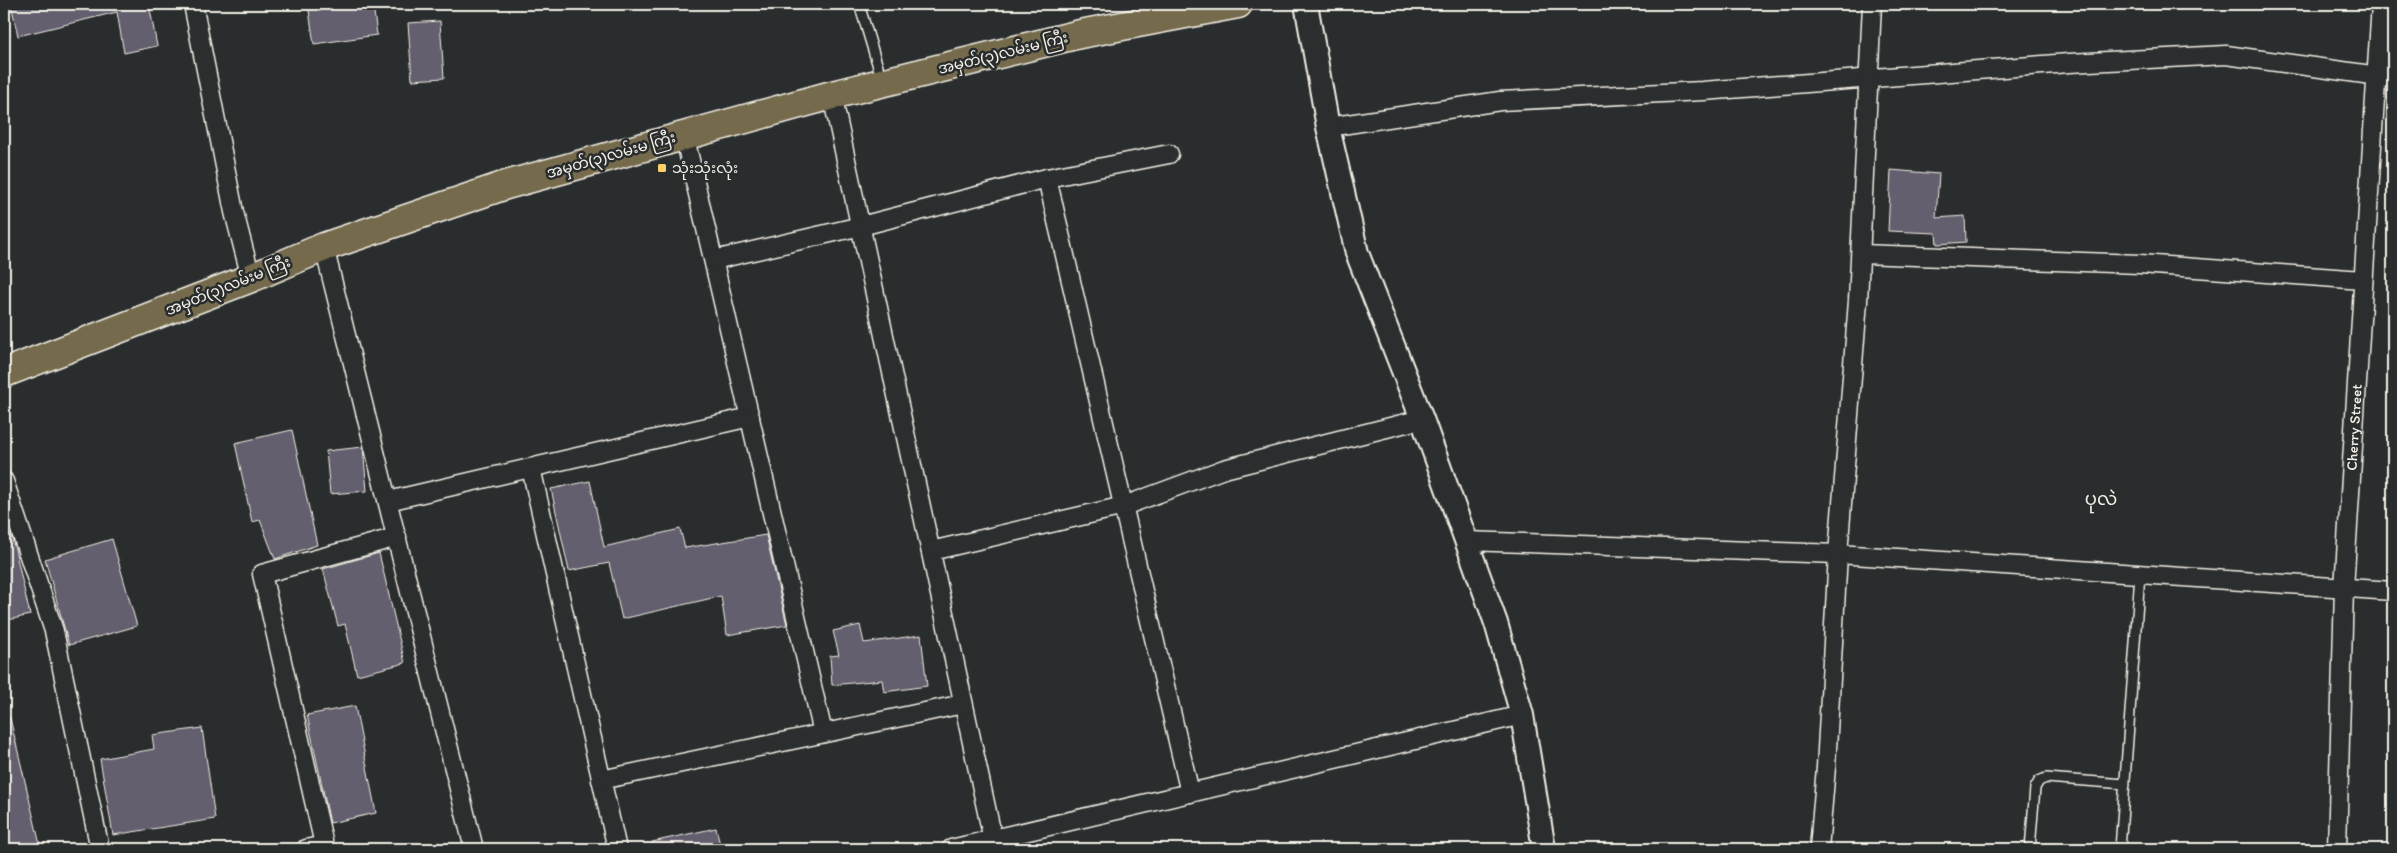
<svg xmlns="http://www.w3.org/2000/svg" width="2397" height="853" font-family="Itim,'Noto Sans Myanmar',sans-serif">
<style>
.building{fill:#645e6e;stroke:#f4f1e8}
.lines{fill:none;stroke-linecap:round;stroke-linejoin:round}
.service-casing{stroke:#f4f1e8;stroke-width:12}
.minor-casing{stroke:#f4f1e8;stroke-width:21}
.tertiary-casing{stroke:#f4f1e8;stroke-width:26}
.primary-casing{stroke:#f4f1e8;stroke-width:31}
.service{stroke:#2a2d2e;stroke-width:9}
.minor{stroke:#2a2d2e;stroke-width:18}
.tertiary{stroke:#2a2d2e;stroke-width:22}
.primary{stroke:#756b4b;stroke-width:28}
.poi-dot{fill:#ffd166;stroke:#2a2d2e;stroke-width:2}
.labels{text-anchor:middle;dominant-baseline:central;stroke-width:5;stroke-linejoin:round;paint-order:stroke}
.street-label{font-size:15px;fill:#f4f1e8;stroke:#2a2d2e}
.poi-label{font-size:15px;fill:#f4f1e8;stroke:#2a2d2e;text-anchor:start}
.quarter-label{font-size:18px;fill:#f4f1e8;stroke:#2a2d2e}
</style>
<rect width="100%" height="100%" fill="#2a2d2e"/>
<filter id="ink" filterUnits="userSpaceOnUse"><feTurbulence type="fractalNoise" baseFrequency=".02" numOctaves="2"/><feDisplacementMap in="SourceGraphic" scale="10" xChannelSelector="R" yChannelSelector="G"/><feConvolveMatrix kernelMatrix="1 2 1 2 8 2 1 2 1" color-interpolation-filters="sRGB"/></filter>
<g filter="url(#ink)">
<path class="building" d="M11,4h138l8,42 -33,7 -7,-41 -99,24z
M308,4h65l4,31 -63,9z
M440,21l4,57 -32,2 -4,-57z
M1891,170l48,4 -3,44 29,-2 1,26 -29,2 -1,-11 -48,-2z
M292,430l25,115 -42,14 -15,-39 -8,2 -17,-79z
M363,447l4,44 -37,3 -4,-43z
M590,481l14,66 76,-18 5,19 81,-13 21,90 -60,10 -6,-39 -99,23 -13,-56 -40,8 -18,-82z
M8,527l7,22 15,66 -26,6v-93z
M112,539l25,87 -68,19 -24,-86z
M379,553l26,110 -48,12 -12,-51 -7,2 -15,-57z
M860,625l4,18 57,-8 6,51 -43,6 -2,-12 -50,5 -2,-29 9,-1 -6,-24z
M355,706l21,107 -46,10 -23,-108z
M10,718l31,131h-37v-130z
M202,728l13,91 -102,16 -13,-76 54,-10 -2,-14z
M716,828l5,21h-68l-1,-7z"/>
<g class="lines">
<g class="service-casing">
<path id="service" d="M859,4l23,76
M2030,849l5,-61 4,-7 7,-3 79,6
M2120,849l20,-275"/>
</g>
<g class="minor-casing">
<g id="minor">
<path d="M193,4l41,208 17,66"/>
<path d="M832,95l163,754"/>
<path d="M1328,127l172,-26 203,-10 366,-28 157,-8 167,23"/>
<path d="M684,134l139,599"/>
<path d="M1047,178l143,615"/>
<path d="M324,247l150,602"/>
<path d="M1861,254l279,10 223,16"/>
<path d="M714,260l147,-34 186,-48 122,-24"/>
<path d="M531,468l86,381"/>
<path d="M4,481l50,150 46,218"/>
<path d="M388,501l362,-84"/>
<path d="M1466,541l372,13 555,37"/>
<path d="M931,551l193,-45 100,-37 198,-50"/>
<path d="M601,780l362,-76"/>
<path d="M306,849l18,-4"/>
<path d="M325,849l-63,-275 135,-37"/>
<path d="M951,849l571,-134"/>
<path d="M1819,849l7,-82 12,-213 20,-253 14,-297"/>
<path id="s1" d="M2337,849l7,-261 37,-584"/>
</g>
</g>
<g class="tertiary-casing">
<path id="tertiary" d="M1306,4l22,123 29,126 65,166 74,204 26,92 22,134"/>
</g>
<g class="primary-casing">
<path id="primary" d="M4,373l247,-95 73,-31 182,-62 326,-90 248,-61 158,-30"/>
</g>
<use href="#service" class="service"/>
<use href="#minor" class="minor"/>
<use href="#tertiary" class="tertiary"/>
<use href="#primary" class="primary"/>
</g>
</g>
<rect class="poi-dot" x="657" y="163" width="10" height="10" rx="2.5"/>
<g class="labels">
<g class="street-label">
<text transform="translate(1003 53) rotate(-14)">အမှတ်(၃)လမ်းမ ကြီး</text>
<text transform="translate(611 155) rotate(-16)">အမှတ်(၃)လမ်းမ ကြီး</text>
<text transform="translate(228 286) rotate(-22)">အမှတ်(၃)လမ်းမ ကြီး</text>
<text stroke="none"><textPath href="#s1" startOffset="422">Cherry Street</textPath></text>
</g>
<g class="poi-label">
<text x="672" y="168">သုံးသုံးလုံး</text>
</g>
<g class="quarter-label">
<text x="2101" y="499">ပုလဲ</text>
</g>
</g>
<rect width="2397" height="853" fill="none" stroke="#2a2d2e" stroke-width="20"/>
<rect x="10" y="10" width="2377" height="833" fill="none" stroke="#f4f1e8" stroke-width="2" filter="url(#ink)"/>
</svg>
